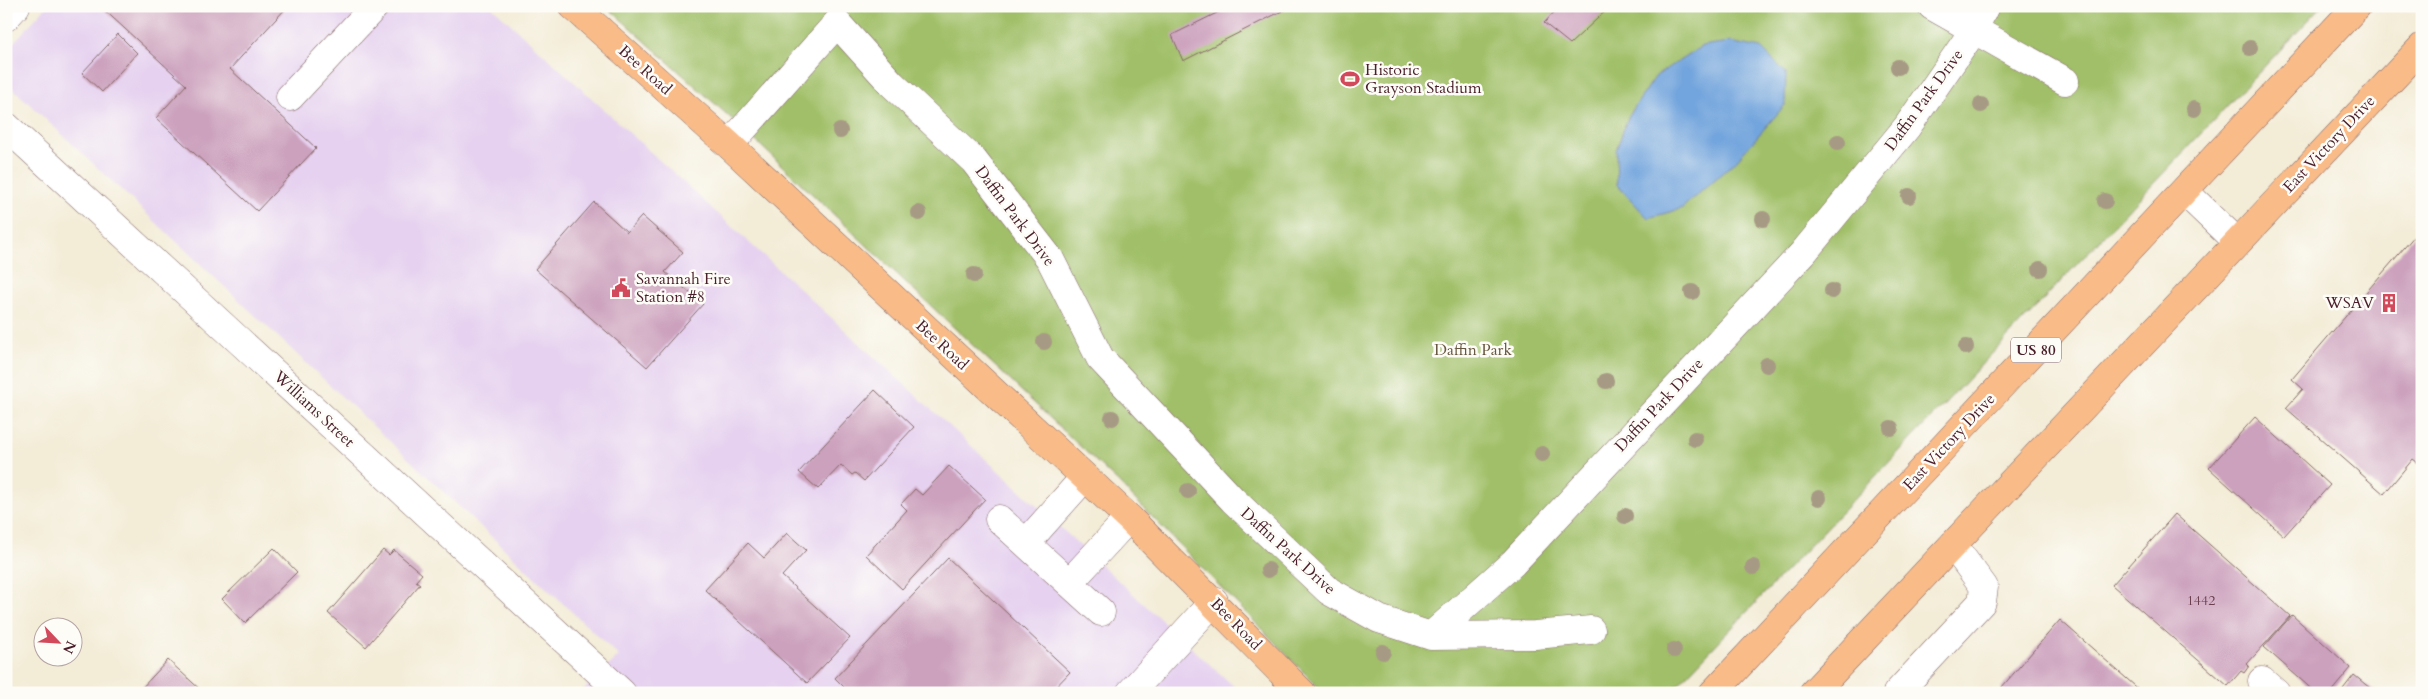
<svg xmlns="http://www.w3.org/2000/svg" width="2428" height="699" font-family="Cardo,serif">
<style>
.built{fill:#e6d2f0}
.green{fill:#a0bf68;stroke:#756f4a}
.water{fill:#72a4dd;stroke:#5e6284}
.building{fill:#cca1bd}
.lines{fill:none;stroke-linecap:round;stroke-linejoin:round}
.minor-casing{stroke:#856767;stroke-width:29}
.major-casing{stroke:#856767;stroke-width:29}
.minor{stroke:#fff;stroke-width:28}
.major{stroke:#f9bc89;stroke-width:28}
.tree{fill:#a79a84}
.labels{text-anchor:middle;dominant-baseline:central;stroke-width:5;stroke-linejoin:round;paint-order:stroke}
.number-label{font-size:14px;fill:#6a4050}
.shield{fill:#fdfcf7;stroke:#806168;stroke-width:1}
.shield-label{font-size:15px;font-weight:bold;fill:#4a1f2b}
.street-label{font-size:16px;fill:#4a1f2b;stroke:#fdfcf7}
.poi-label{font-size:16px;fill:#4a1f2b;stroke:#fdfcf7;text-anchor:start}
.park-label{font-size:16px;fill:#685740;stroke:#fdfcf7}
</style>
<rect width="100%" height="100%" fill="#fdfcf7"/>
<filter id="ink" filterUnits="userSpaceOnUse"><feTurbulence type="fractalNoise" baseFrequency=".02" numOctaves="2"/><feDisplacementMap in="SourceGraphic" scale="10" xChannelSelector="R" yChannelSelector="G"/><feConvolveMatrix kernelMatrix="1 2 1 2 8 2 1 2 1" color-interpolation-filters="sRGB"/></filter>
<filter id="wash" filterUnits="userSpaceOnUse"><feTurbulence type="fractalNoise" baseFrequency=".0096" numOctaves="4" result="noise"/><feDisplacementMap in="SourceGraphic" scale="20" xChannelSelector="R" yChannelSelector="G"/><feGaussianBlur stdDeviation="1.12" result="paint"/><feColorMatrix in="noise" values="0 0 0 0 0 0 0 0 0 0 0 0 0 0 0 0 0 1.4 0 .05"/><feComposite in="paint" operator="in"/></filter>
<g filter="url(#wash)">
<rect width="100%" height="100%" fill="#f3ecd7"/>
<path class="built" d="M47,6h444l750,687h-661l39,-37 -613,-574v-31z"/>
<path class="green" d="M606,6h1716l-652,687h-346l-206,-211 -375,-353z"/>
<path class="water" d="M1729,42l32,6 25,25 -1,32 -49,56 -55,48 -33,9 -31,-33 -1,-35 13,-35 27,-39 46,-30z"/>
<g id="blocks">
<path class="building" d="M100,6h188l-58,63 86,79 -59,63 -101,-93 30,-33z
M1231,6h51l2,4 -101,51 -11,-26z
M1560,6h51l-41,38 -26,-21z
M118,34l19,19 -35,39 -20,-19z
M594,202l33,30 15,-16 41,36 -18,20 38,32 -56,63 -112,-98z
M2422,227v239l-9,-7 -29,35 -98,-86 17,-19 -11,-10z
M875,390l39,37 -50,54 -9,-8 -3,2 -11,-10 -23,24 -19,-17z
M2255,417l75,68 -46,51 -75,-68z
M949,466l36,33 -83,90 -36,-34 41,-45 -6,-6 14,-15 7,6z
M2175,514l115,102 -43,48 2,2 -5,7 -3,-2 -13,15 -116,-101z
M787,533l19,17 -24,26 68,62 -43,45 -102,-93 43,-47 16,15z
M274,548l23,24 -52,51 -23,-24z
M383,550l6,5 5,-5 28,24 -6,7 4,3 -54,63 -38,-34z
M948,558l122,114 -20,21h-200l-15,-15z
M2292,615l59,53 -21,25h-14l-52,-46z
M2060,620l83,73h-140l2,-2 -4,-3z
M168,660l36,33h-67z
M2354,675l22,18h-36z"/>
</g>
</g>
<g filter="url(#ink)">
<use href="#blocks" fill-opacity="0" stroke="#856767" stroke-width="1"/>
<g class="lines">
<g class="minor-casing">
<path id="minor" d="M1932,6l133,75
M6,17l10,-11
M290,97l85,-91
M6,126l616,567
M729,145l108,-122 55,61 82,77 76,98 50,99 133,142 96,91 50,28 52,17 82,-73 290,-310 104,-126 67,-97 11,-24
M2185,192l52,50
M999,519l102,93
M1026,543l58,-65
M1069,583l60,-65
M1431,636l104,-1 56,-5
M2262,681l14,12
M1130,693l84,-92
M1897,693l85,-91 2,-15 -31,-42"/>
</g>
<g class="major-casing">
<path id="major" d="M573,6l156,139 400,373 173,175
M1713,693l644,-687
M1813,693l609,-646"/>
</g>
<use href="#minor" class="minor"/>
<use href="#major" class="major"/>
</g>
<g class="tree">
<circle cx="2250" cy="48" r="8"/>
<circle cx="1898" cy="67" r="8"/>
<circle cx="1981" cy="105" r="8"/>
<circle cx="2194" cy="109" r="8"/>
<circle cx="840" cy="131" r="8"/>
<circle cx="1838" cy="142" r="8"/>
<circle cx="1909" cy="196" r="8"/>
<circle cx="2105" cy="201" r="8"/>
<circle cx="919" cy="213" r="8"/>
<circle cx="1763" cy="219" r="8"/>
<circle cx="2040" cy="269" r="8"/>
<circle cx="974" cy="275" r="8"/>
<circle cx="1832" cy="291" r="8"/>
<circle cx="1692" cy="292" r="8"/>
<circle cx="1044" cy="342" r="8"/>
<circle cx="1966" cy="347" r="8"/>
<circle cx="1767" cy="365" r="8"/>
<circle cx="1606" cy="381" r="8"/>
<circle cx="1112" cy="418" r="8"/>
<circle cx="1891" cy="428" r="8"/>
<circle cx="1695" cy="439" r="8"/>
<circle cx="1542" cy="454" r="8"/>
<circle cx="1188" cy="491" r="8"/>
<circle cx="1819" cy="498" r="8"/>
<circle cx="1625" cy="516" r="8"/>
<circle cx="1753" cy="567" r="8"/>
<circle cx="1268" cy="570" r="8"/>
<circle cx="1674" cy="650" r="8"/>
<circle cx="1383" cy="652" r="8"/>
</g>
</g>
<defs>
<g id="stadium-bare" transform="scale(1.5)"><path d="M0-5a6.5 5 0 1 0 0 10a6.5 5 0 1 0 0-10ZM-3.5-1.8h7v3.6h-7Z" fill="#d1495b" stroke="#fdfcf7" stroke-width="2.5" paint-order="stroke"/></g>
<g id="civic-bare" transform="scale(1.5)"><path d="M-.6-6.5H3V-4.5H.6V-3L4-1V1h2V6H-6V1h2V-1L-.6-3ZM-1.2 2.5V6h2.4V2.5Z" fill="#d1495b" stroke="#fdfcf7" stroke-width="2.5" paint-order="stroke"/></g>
<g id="building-bare" transform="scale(1.5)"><path d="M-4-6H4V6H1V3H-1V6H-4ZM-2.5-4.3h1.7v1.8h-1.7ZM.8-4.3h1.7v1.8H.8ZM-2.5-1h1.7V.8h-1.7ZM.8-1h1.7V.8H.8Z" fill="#d1495b" stroke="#fdfcf7" stroke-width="2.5" paint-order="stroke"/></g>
</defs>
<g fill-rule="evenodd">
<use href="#stadium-bare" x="1350" y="79"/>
<use href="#civic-bare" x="621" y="288"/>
<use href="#building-bare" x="2389" y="303"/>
</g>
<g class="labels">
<g class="number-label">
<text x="2201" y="600">1442</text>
</g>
<rect class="shield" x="2011" y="337.5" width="50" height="25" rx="4"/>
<g class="shield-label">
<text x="2036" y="350">US 80</text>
</g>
<g class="street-label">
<text transform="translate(645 70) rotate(42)">Bee Road</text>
<text transform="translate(1924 100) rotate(-54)">Daffin Park Drive</text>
<text transform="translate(2329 144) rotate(-47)">East Victory Drive</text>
<text transform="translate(1015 216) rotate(53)">Daffin Park Drive</text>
<text transform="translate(942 345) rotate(43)">Bee Road</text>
<text transform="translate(1659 405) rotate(-47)">Daffin Park Drive</text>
<text transform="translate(314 409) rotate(43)">Williams Street</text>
<text transform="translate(1949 442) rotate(-47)">East Victory Drive</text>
<text transform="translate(1288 551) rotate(42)">Daffin Park Drive</text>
<text transform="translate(1236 624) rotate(46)">Bee Road</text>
</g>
<g class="poi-label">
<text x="1365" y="70">Historic<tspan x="1365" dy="18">Grayson Stadium</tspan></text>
<text x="636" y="279">Savannah Fire<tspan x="636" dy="18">Station #8</tspan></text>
<text x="2374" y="303" text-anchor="end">WSAV</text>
</g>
<g class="park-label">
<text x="1473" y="350">Daffin Park</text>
</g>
</g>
<rect width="2428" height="699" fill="none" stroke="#fdfcf7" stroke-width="25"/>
<g transform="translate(58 642) rotate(115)"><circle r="24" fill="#fdfcf7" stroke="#b5a4a5"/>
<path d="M0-4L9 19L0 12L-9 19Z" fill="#d1495b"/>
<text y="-8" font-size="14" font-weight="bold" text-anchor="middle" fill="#4a1f2b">N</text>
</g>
</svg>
